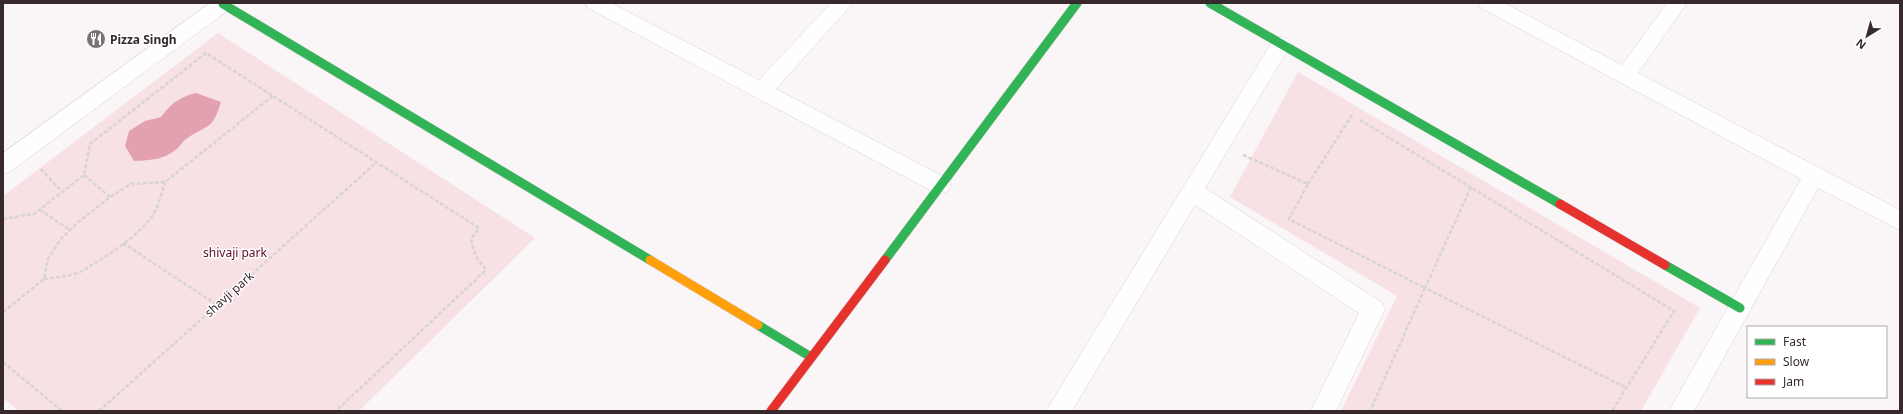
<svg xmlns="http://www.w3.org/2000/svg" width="1903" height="414" font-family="'Noto Sans',sans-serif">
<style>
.green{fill:#f8e1e5}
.water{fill:#e3a1b0}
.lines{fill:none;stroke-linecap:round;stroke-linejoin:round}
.street-casing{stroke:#dad0d3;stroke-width:1}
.fast-casing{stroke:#dad0d3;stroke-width:10}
.slow-casing{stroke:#dad0d3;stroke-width:10}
.jam-casing{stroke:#dad0d3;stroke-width:10}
.path{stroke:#d8d4d4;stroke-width:2.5;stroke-dasharray:4 2;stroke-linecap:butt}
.street{fill:#fefefe;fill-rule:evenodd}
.fast{stroke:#30b455;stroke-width:9}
.slow{stroke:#ff9f0a;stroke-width:9}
.jam{stroke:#e5322d;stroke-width:9}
.labels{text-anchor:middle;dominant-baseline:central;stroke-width:3;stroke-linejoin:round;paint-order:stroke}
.poi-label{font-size:12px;font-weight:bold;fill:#37292c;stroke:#fff;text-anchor:start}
.park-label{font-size:12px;fill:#5c0727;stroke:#fff}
.street-label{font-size:12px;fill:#37292c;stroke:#fff}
</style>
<rect width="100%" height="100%" fill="#faf5f6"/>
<path class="green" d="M218,33l317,205 -176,173h-340l-16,-13v-202z
M1298,72l402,236 -59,103h-300l56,-115 -167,-99z"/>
<path class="water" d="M196,93l25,9c-9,29 -13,22 -35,37 -3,2 -5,6 -8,9 -14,12 -27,12 -44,13l-9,-15 4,-15 16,-10 16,-4c10,-14 19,-20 35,-24z"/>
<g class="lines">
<g class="street-casing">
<path id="street" d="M210,3h24l-3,5 -220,163 -8,3v-21z
M585,3h26l148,77 72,-77h22l-77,86 172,90 3,6 -3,6 -8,3 -8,-3 -344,-183z
M1478,3h26l118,62 45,-62h20l-49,70 262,137v20l-82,-42 -124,223h-25l132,-232 -320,-171z
M1281,37l7,2 3,5 -86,144 176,114 4,7 -49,102h-25l48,-98 -164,-108 -123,206h-26l228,-372z"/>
</g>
<g class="fast-casing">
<path id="fast" d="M1210,3l350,201
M223,4l427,256
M885,260l192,-257
M1665,265l75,43
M758,325l53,32"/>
</g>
<g class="slow-casing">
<path id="slow" d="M650,260l108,65"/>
</g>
<g class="jam-casing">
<path id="jam" d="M1560,204l105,61
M771,411l114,-151"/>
</g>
<path class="path" d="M1360,120l314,191 -62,100
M1243,155l65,29 -19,35 136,69 -55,123
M41,169l21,23
M84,175l26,22
M1308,184l44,-69 2,1
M1471,187l-46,101 202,100
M40,210l30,20
M3,219l31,-5 50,-39 6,-31 116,-91 273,175 -8,11 4,16 11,15 -150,141
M123,243l94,62
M44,279l28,-4 8,-3c24,-14 52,-31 70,-53 8,-10 11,-24 15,-37
M3,312l41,-33 4,-20 12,-19 16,-16 34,-27 21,-13 34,-2 109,-87
M3,362l59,49
M99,411l278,-249"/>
<use href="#street" class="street"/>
<use href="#fast" class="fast"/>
<use href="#slow" class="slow"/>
<use href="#jam" class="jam"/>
</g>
<defs>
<g id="restaurant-disc" transform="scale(1)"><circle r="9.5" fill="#7b7073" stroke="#fff"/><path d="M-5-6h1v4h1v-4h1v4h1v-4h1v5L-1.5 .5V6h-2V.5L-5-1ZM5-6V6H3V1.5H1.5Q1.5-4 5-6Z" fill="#fff"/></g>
</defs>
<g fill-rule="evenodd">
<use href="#restaurant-disc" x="96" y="39"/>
</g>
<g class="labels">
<g class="poi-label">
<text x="110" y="39">Pizza Singh</text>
</g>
<g class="park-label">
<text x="235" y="252">shivaji park</text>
</g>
<g class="street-label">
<text transform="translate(229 294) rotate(-42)">shavji park</text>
</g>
</g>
<rect width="1903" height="414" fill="none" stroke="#37292c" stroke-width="8"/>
<rect x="1747" y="326" width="140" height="72" fill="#ffffff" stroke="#afa9ab"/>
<rect x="1755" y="339" width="20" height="6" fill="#30b455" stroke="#afa9ab"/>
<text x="1783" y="346" font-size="12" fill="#37292c">Fast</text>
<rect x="1755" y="359" width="20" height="6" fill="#ff9f0a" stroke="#afa9ab"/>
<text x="1783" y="366" font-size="12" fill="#37292c">Slow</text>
<rect x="1755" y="379" width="20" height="6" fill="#e5322d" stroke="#afa9ab"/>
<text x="1783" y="386" font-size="12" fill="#37292c">Jam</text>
<g transform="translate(1867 36) rotate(217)" stroke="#ffffff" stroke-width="3" paint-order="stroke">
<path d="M0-3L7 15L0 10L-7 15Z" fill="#37292c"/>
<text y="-6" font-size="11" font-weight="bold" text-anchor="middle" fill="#37292c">N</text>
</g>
</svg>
